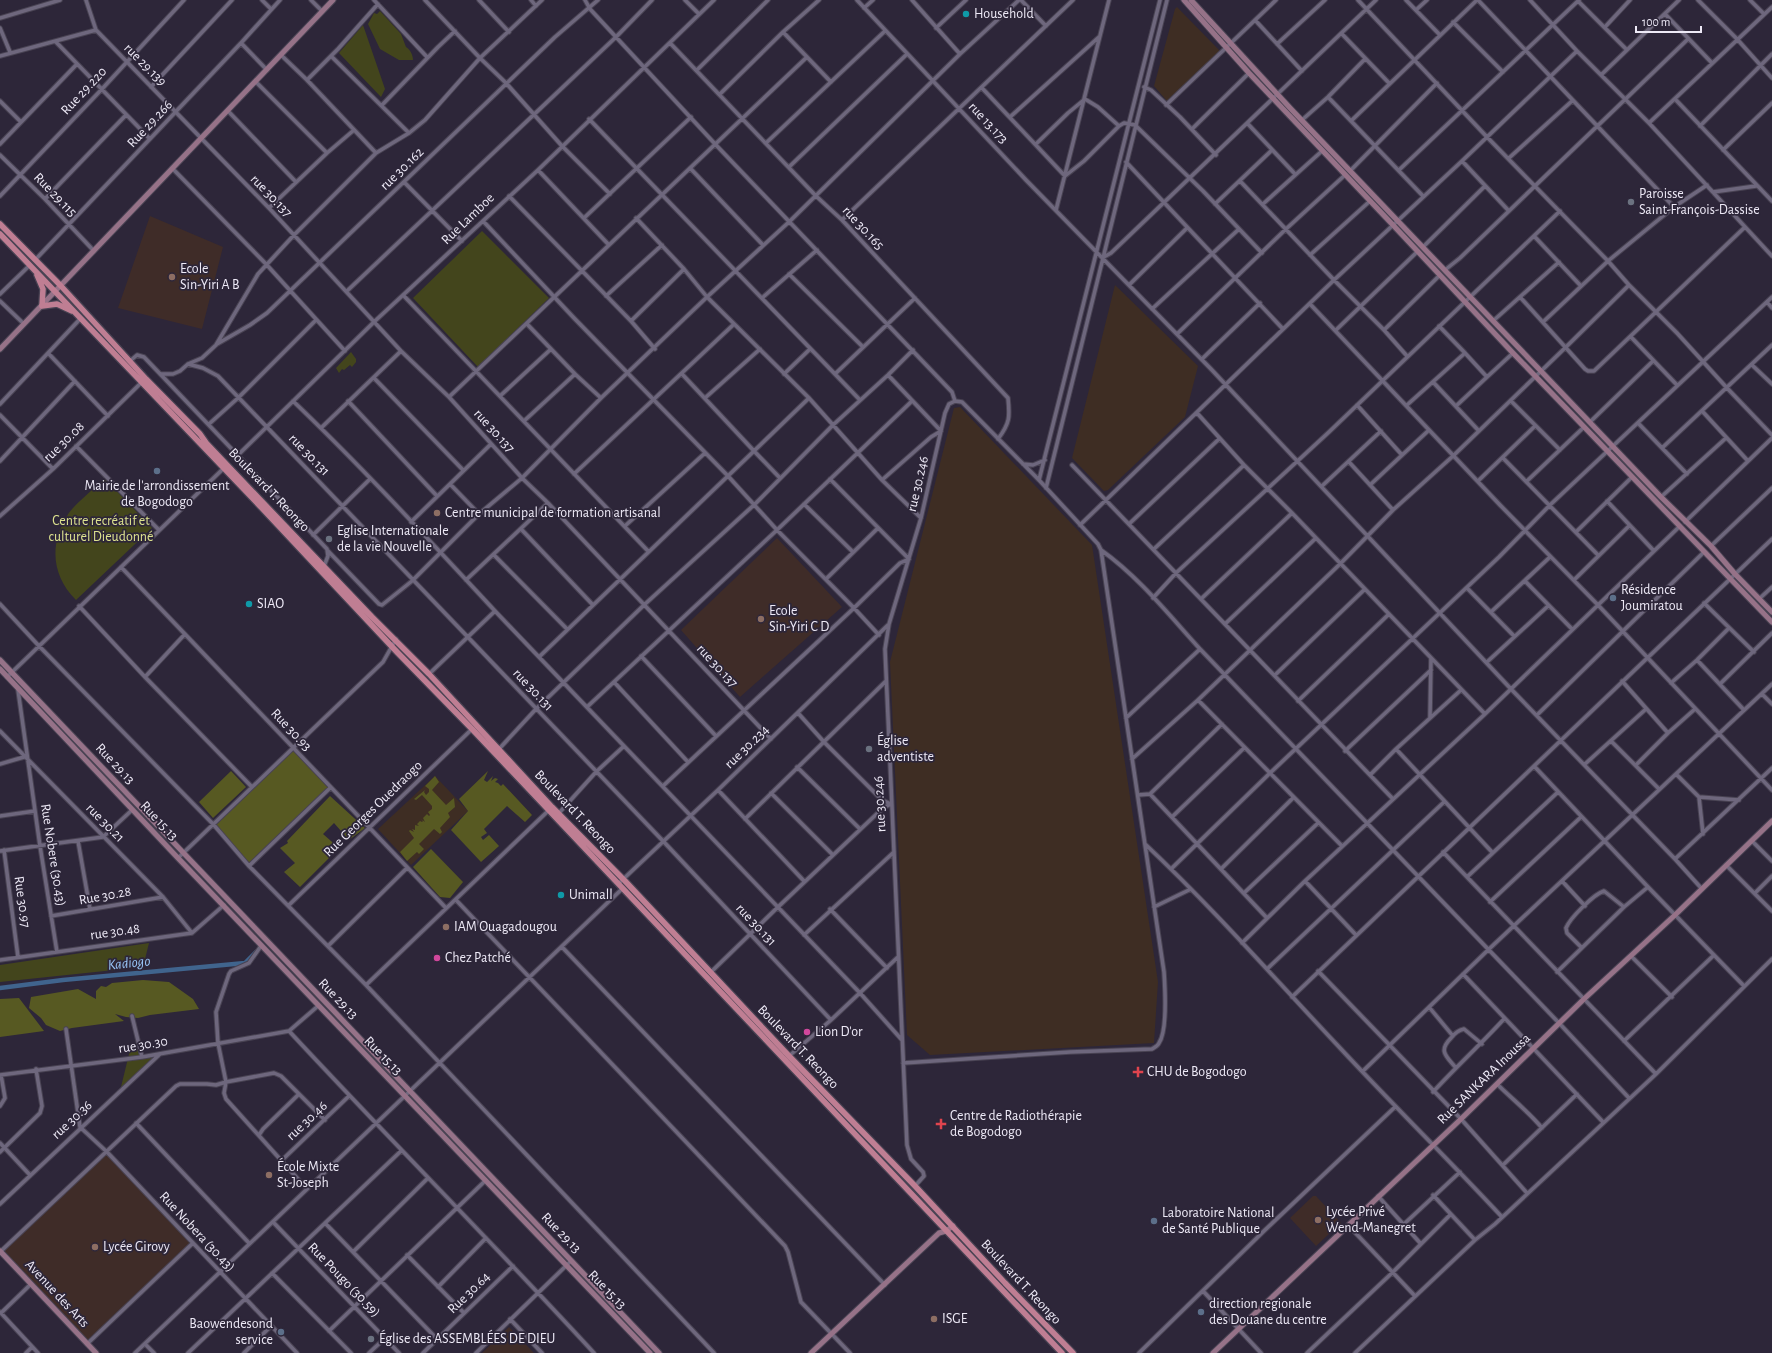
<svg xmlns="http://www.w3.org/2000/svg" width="1772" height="1353" font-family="'Alegreya Sans',sans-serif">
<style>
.industrial{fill:#3e2d23}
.education{fill:#3f2c28}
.green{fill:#43451c}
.forest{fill:#575922}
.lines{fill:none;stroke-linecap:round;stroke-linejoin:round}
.canal{stroke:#40648d;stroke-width:4.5}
.street-casing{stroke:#494353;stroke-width:5.5}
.secondary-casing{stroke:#494353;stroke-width:7}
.primary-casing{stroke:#494353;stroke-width:8}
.street{stroke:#6e677d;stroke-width:3.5}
.secondary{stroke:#967288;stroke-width:5}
.primary{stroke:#bf7e93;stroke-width:5.5}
.culture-dot{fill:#0f9aa8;stroke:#2d2639;stroke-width:1.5}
.worship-dot{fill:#6b7280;stroke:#2d2639;stroke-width:1.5}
.education-dot{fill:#8d6e63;stroke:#2d2639;stroke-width:1.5}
.service-dot{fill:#5c6f8a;stroke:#2d2639;stroke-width:1.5}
.hotel-dot{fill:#d1479c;stroke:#2d2639;stroke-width:1.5}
.health-dot{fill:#e0444e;stroke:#2d2639;stroke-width:1.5}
.labels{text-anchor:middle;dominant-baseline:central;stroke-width:3.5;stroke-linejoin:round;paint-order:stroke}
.poi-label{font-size:14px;fill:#ede9f6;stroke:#2d2639;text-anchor:start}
.street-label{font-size:14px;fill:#ede9f6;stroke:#2d2639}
.park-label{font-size:14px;fill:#dde28e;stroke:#2d2639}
.water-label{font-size:15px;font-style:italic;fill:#98c4f6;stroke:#2d2639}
</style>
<rect width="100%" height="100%" fill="#2d2639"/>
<path class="industrial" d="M1177,7l43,44 -53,50 -13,-15 21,-77z
M1115,285l83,81 -13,51 -77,73 -4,1 -32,-33z
M960,407l132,138 66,437 -4,61 -224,12 -23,-20 -17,-373 64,-254z
M435,776l33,35 -57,54 -33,-36z"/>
<path class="education" d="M150,216l73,31 -21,82 -84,-21z
M777,538l65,69 -102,90 -59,-67z
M106,1153l85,90 -104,101 -87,-95z
M1313,1196h3l25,27 -25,23 -26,-28z
M509,1327l25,26h-52z"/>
<path class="green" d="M380,11l21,23 5,13c4,2 7,8 7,13h-14l-19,-11 -12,-25 6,-11 3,1z
M363,25l22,64 -4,8 -42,-44z
M482,231l67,67 -71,69 -65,-69z
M351,352l5,7v3l-4,5 -2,-2 -6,5 -2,-1 -3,4 -3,-5z
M105,479l47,49 -76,72c-24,-24 -27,-55 -9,-84 5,-10 29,-29 38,-37z
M149,943l-6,24 -143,15v-17z
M139,1047l2,12 13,-2 -30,30h-3l9,-37z"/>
<path class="forest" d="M294,749l35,40 -79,76 -34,-40z
M231,771l15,16 -33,31 -14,-16z
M488,771l-4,9 3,2 6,-6 -2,5 4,-3 3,1 -3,3 3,1 3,3 2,-2 29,31 -7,7 -18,-16 -23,23 3,4 -6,4 2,3 6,-5 10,11 -18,16 -30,-32 17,-19 -9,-12z
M435,776l4,6 -7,8 14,15 8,-7 1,9 -7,6 2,4 -10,11 2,4 -2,2 -6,-5 -15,15 5,5 -5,5 -2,-2 -10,9 -7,-9 14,-14 -5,-7 1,-1 4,2 -2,-3 3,1v-5l4,1 -2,-2 3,-3 2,1 1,-1 -2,-2 4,3 -2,-4 4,-4 2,2 1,-1 -2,-3 4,-3v-3l-10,-11 -6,5 -2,-1 11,-9 -1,2 2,3 3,-3v-3l-4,-3z
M330,796l35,32 -16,12 -15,-17 -11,11 16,14 -39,39 -16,-15 11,-9 -15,-15 8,-5 -1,-2z
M431,849l32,33 -13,16 -10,-1 -27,-30z
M143,980l26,2 24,17 6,10 -49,6 -12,3 -12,-1 -11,-3 9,7 -52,7 -12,3 -14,-6 -5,-7 -12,-10 2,-11 47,-8 18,10v-8l5,-5 5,1 6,-4z
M19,998l25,33 -44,6v-38z"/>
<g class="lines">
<path class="canal" d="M0,988l63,-8 182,-17 11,-11"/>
<g class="street-casing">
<path id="street" d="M86,0l10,30 173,178 132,143 48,46 73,81 26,25 223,236
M262,0l9,9
M311,0l11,11
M374,0l53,57
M425,0l55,58 26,25 56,63 48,48
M479,0l30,32
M531,0l5,6
M585,0l5,9 126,136 236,247 3,9
M685,0l14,14
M857,0l169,180 185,189 300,320 164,170 27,30
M912,0l48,54
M1021,0l25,26
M1358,0l129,137 121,124 21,24 48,48 50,55 45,47
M1406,0l34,35
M1478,0l196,207 33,-22
M1530,0l47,51 72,72 123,133
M1698,0l39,39 35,39
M1750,0l14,14
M1578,1l48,48
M864,8l9,-8
M1416,10l11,-10
M1665,14l47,49
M0,18l60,-18
M1255,20l47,51
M1453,22l50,50
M1605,27l25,-27
M0,28l10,24
M936,28l30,-28
M783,32l48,50
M1342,34l47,49
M56,42l94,97
M241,43l26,27
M670,43l146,153 26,24 166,178c2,19 2,25 -10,41
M1277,44l48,-44
M281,55l26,25 69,73
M0,56l96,-26
M331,56l78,77
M697,70l71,-70
M1601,75l78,-75
M307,80l31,-31 40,-45
M256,82l71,71
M151,87l81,-87
M1144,87l7,3 29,27 36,38
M982,88l83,88 19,-15 35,-35 5,-3 11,2 68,66 59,62
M720,94l63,-62 36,-32
M1328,97l95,99
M1675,99l97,102
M0,101l21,21
M382,105l56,-58 17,-16
M1166,105l110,-105
M228,111l68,71
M1010,117l89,-80
M589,119l271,281
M1302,120l26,-23 37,-38
M1351,121l126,-121
M1649,123l123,-116
M1248,124l47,50
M1700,126l72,-72
M1192,129l57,-56
M766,143l119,-112
M0,144l77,-80
M1036,144l32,-31 17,-14 13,8 21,19
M1723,150l49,-47
M0,155l45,44 49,52
M1509,158l63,-57
M1462,161l46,49
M1126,162l157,167
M789,167l118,-113
M172,168l94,96 79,87
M690,168l73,77
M538,170l71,75
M1351,170l86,-87
M1399,170l180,-170
M1240,181l94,99 50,50 23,26
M404,182l58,59
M1713,192l43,-6
M0,196l102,-107 82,-89
M509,196l122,125 24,28
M45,199l81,-84
M1215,204l57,-54
M1263,204l59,-53
M269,208l58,-55 27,-23
M1056,210l53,-210
M584,218l107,-101
M636,218l48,51 23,28 102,101 73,82 39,38
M842,220l231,-220
M483,221l91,97 154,158 49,54 77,78 25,27
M1534,236l47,50
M1423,247l62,-61
M1310,255l60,-54
M1102,258l9,-5 265,-253
M35,260l206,-217 39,-43
M1445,270l15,-12 228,-219
M789,274l74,73
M1129,285l58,-57
M347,291l269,-254 36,-37
M0,294l30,-29
M404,296l244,255
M606,296l56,-51
M1520,297l65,72 3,2h6l151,-144
M762,298l55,-48
M0,301l24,23
M1767,302l5,6
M1310,304l190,201 98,100 174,185
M1152,309l87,-80
M631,321l53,-52
M1493,321l66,-59
M1543,322l65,-61 66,-54
M527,324l48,50 26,24
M1336,330l82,-79
M1384,330l56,-55
M1177,334l109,-105 59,-54
M1631,337l46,48
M217,344l33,-19 17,-12 288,-276 43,-37
M48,353l60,63
M1202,359l58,-56
M130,361l7,-6 7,2 183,192 1,7 -4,10
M188,364l15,4 15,8 445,465 168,179
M1752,365l20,19
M161,374h12l7,-3 8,-7 14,-6 14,-13 42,-71 36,-39 82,-82 33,-20 16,-13 55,-62 62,-58
M682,374l72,77 55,-53
M784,374l26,-25
M835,374l80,-76
M1487,377l26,-24
M374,378l89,92
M1433,382l46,49
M500,396l51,-47
M449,397l358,-340
M705,398l55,-49
M293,401c70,67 136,139 202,210l365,382 42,47
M348,401l89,95
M1511,401l49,49
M0,404l81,-86
M1357,405l45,50
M1407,405l58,-52 -26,-27
M1456,406l31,-29 -22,-24
M1703,412l45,49
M1197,413l47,52 48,48 193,201
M0,415l53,54
M524,421l51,-47
M1590,422l63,-61
M1638,423l49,51
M209,424l29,-26 78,-78
M321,428l80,-77
M76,446l83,84
M1662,448l110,-103
M238,455l137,-134 163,-151 176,-170
M1503,458l95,97
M0,461l75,-80
M1349,462l44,48
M1023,464l10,1 12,-5
M1072,465l321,334
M574,474l159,-149
M882,480l49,-43 10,-6 -53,-56
M1039,480l121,-480
M1478,481l57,-55
M1527,481l57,-54
M450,484l29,30
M1370,485l59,-55
M1322,486l59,-55
M1046,488l121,-488
M1661,497l65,-59
M1607,501l47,50
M804,504l49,48
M0,516l53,-47 90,-88
M411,522l80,-78
M1685,522l87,-84
M1129,524l90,-85
M1080,525l254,-245 128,-119 115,-110
M625,526l80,-73
M521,529l72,76
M1576,532l56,-55
M313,535l57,-56
M1711,546l61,-58
M1154,549l90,-84
M1101,550c38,27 68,65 99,99l359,374 70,75
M328,551l51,53 3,1 30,-24 67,-67 43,-36 79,-80 106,-101 83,-76 170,-167 59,-54
M494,555l73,74
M121,567l325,341
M826,579l52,-51
M466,580l82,-77
M1574,580l55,-54
M1525,581l47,48
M1467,588l47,48
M1153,598l23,-25 153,-141 231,-221
M1201,599l91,-86
M1759,599l13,-12
M1704,603l50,49
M0,604l39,42 174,178 36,42 117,119 348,368
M79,606l66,71 107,110
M1491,612l59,-55
M1225,624l91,-86
M641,656l75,80
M539,657l215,-206 26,27
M1697,660l47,50
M1487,662l61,-56
M429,674l66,-63
M1275,675l90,-86
M7,677l218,-210
M145,677l40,-43
M1622,681l46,52
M614,682l74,80
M1671,683l26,-23 32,-32
M1720,684l52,-51
M18,690l22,156 17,106
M1762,694l10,10
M1198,700l144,146
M1298,701l91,-87
M587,707l190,-177 135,-129
M798,713l26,29 58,58 9,4
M1537,715l167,-163
M1430,717l1,-59
M1126,718l74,-69
M0,731l163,166 29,36
M1611,741l48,48
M499,749l37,-40 108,-104 111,-101 78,-79 55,-50 25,-25
M1396,749l65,-59
M1345,751l86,-81
M1132,759l66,-59 142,-136 53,-54 60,-54 113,-109 63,-62
M0,764l24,-7
M1585,764l61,-55
M1636,765l32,-32 27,-24
M1534,766l114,121 96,99
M797,767l63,62
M1676,774l23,23 40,3
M1370,775l26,-26 96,103
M663,786l191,-178 46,-45 9,-4 -79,-80
M718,790l86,91
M771,793l61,61
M1150,794l72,-70
M1138,795l12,-1 117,124
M1699,797l4,37
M559,813l37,-41 28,-26
M0,816l35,-5
M1172,817l72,-69
M745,819l141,-138
M78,841l12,68
M1752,841l20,20
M1145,844c69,65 131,136 196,205 53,57 108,111 161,168
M4,850l14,107
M0,851l103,-14 29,-27
M1443,852l213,222
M178,858l205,-196 13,-23
M1675,859l97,-91
M1726,865l46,46
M249,866l81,-78
M1222,868l71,-70
M1171,869l98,-95 230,-217 51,-52 222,-208
M1467,877l91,-85
M1305,881l51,54
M1562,881l23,25
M618,884l100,-94 170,-165
M1244,893l74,-70
M1755,893l17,-17
M456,900l329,346 3,6 13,50 49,51
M1490,902l91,-85
M289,905l183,-176
M1154,907l37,-18
M830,909l57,59
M51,916l112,-19
M804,935l90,-83
M1242,943l63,-62 180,-167 195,-188
M261,946l-12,17 -18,8 -2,3 -13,38 2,31 8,39 -2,11 2,6 80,89
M328,946l79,-78
M562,947l323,338
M1581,947l-14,-14 -1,-5c4,-10 28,-34 38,-37l20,16
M1631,956l41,41
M0,960l192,-27 32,-28
M1267,969l177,-167
M1318,971l143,148 66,74
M1557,972l67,-65 24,-20
M710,973l68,-66 105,-99 8,-4
M1463,974l140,148
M366,985l182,-174
M1292,997l480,-458
M1429,1007l24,29
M132,1016l10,41
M66,1029l14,98 27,25 190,201
M289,1031c101,109 205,213 305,322
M289,1031l29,-25
M1624,1041l90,-86
M789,1056l42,-36 67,-63
M903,1063l167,-11 82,-3c3,-2 6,-3 7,-6 9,-13 6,-55 5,-71l-63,-422 -3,-6 -59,-64 -77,-78 -7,-1
M1456,1068c-10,-12 -18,-17 -5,-30 3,-4 8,-8 13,-9l18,15
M1363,1071l125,-121 284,-266
M0,1075l142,-18 147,-26
M1497,1084c14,14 33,29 45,44
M1433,1092c23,-25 48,-48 71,-73
M0,1106l5,-8 -4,-23
M136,1123l113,120
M259,1135l4,-6 36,-35
M0,1143l30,32
M0,1152l40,-39 2,-7 -6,-37
M281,1161l68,-65
M1503,1165l74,-71
M915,1186l9,-10 -1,-4 -12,-13 -4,-14 -22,-496 4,-25 32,-106 24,-105 4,-9 6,-3
M1433,1195l42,45
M1378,1196l43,48
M0,1204l160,-150
M273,1222l126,131
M325,1223l112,116
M1348,1225l67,71
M1403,1225l57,-53
M0,1252l176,-166 4,-2h27l9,1 10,-3 48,-9 7,3 44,44
M353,1252l75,-74
M407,1255l57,58
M272,1273l79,80
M438,1287l48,-49
M1203,1291l58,62
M0,1312l38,41
M1,1313l30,-29
M510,1319l32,34
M329,1331l157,-151
M87,1344l106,-101
M145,1344l9,9
M26,1353l6,-6
M135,1353l488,-465
M188,1353l213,-202
M244,1353l27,-27
M369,1353l15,-14
M423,1353l90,-87
M476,1353l95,-92
M1139,1353l126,-123 130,-123
M1307,1353l86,-81 57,-57
M1355,1353l120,-113 20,-16 161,-150 116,-115"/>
</g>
<g class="secondary-casing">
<path id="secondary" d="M1184,0l65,73 144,152 120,128 259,269
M1191,0l100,109 370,388 50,49 24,28 37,38
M0,349l333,-349
M0,660l659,693
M0,669l178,189 472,495
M0,1251l96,102
M811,1353l128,-120 7,-2 7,-5
M1213,1353l248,-234 123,-120 91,-84 97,-94"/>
</g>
<g class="primary-casing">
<path id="primary" d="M0,224l61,62 85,93 54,55 7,10 165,173 57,57 123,133 73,74 164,175 126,130 90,97 68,70
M0,234l260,272 137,146 75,77 590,624
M37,275l6,14 -1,17 15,-2 15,7"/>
</g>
<use href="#street" class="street"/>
<use href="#secondary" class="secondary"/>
<use href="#primary" class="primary"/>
</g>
<g class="culture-dot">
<circle cx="966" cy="14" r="4"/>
<circle cx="249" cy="604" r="4"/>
<circle cx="561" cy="895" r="4"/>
</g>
<g class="worship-dot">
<circle cx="1631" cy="202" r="4"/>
<circle cx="329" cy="539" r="4"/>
<circle cx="869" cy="749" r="4"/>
<circle cx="371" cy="1339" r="4"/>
</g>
<g class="education-dot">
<circle cx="172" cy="277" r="4"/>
<circle cx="437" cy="513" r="4"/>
<circle cx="761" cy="619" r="4"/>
<circle cx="446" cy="927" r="4"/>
<circle cx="269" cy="1175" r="4"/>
<circle cx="1318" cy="1220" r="4"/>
<circle cx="95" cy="1247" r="4"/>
<circle cx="934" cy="1319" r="4"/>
</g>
<g class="service-dot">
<circle cx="157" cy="471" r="4"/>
<circle cx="1613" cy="598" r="4"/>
<circle cx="1154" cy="1221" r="4"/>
<circle cx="1201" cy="1312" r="4"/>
<circle cx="281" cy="1332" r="4"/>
</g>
<g class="hotel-dot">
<circle cx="437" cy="958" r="4"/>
<circle cx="807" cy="1032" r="4"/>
</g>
<g class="health-dot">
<path d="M1136 1066h4v4h4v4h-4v4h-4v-4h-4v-4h4z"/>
<path d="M939 1118h4v4h4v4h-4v4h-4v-4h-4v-4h4z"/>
</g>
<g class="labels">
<g class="poi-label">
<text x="974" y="14">Household</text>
<text x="1639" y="194">Paroisse<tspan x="1639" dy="16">Saint-François-Dassise</tspan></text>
<text x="180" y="269">Ecole<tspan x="180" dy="16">Sin-Yiri A B</tspan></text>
<text x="157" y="486" text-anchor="middle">Mairie de l'arrondissement<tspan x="157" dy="16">de Bogodogo</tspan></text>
<text x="445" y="513">Centre municipal de formation artisanal</text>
<text x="337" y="531">Eglise Internationale<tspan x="337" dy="16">de la vie Nouvelle</tspan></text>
<text x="1621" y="590">Résidence<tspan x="1621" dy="16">Joumiratou</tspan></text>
<text x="257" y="604">SIAO</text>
<text x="769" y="611">Ecole<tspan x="769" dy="16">Sin-Yiri C D</tspan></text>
<text x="877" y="741">Église<tspan x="877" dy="16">adventiste</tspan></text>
<text x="569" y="895">Unimall</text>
<text x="454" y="927">IAM Ouagadougou</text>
<text x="445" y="958">Chez Patché</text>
<text x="815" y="1032">Lion D'or</text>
<text x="1147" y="1072">CHU de Bogodogo</text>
<text x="950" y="1116">Centre de Radiothérapie<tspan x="950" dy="16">de Bogodogo</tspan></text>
<text x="277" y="1167">École Mixte<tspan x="277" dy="16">St-Joseph</tspan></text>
<text x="1326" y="1212">Lycée Privé<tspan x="1326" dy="16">Wend-Manegret</tspan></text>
<text x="1162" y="1213">Laboratoire National<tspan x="1162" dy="16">de Santé Publique</tspan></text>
<text x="103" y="1247">Lycée Girovy</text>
<text x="1209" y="1304">direction regionale<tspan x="1209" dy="16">des Douane du centre</tspan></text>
<text x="942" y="1319">ISGE</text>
<text x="273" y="1324" text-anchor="end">Baowendesond<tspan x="273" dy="16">service</tspan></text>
<text x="379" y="1339">Église des ASSEMBLÉES DE DIEU</text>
</g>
<g class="street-label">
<text transform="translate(145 65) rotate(45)">rue 29.139</text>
<text transform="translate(84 91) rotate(-47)">Rue 29.220</text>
<text transform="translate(988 123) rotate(47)">rue 13.173</text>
<text transform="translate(150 124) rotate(-47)">Rue 29.266</text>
<text transform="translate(402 169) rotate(-44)">rue 30.162</text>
<text transform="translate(55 195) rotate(46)">Rue 29.115</text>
<text transform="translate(271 196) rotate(46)">rue 30.137</text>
<text transform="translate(468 219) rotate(-44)">Rue Lamboe</text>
<text transform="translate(863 228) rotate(47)">rue 30.165</text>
<text transform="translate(494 431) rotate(48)">rue 30.137</text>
<text transform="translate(64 442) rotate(-44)">rue 30.08</text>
<text transform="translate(309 455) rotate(46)">rue 30.131</text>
<text transform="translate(918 484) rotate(-77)">rue 30.246</text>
<text transform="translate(269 490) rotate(46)">Boulevard T. Reongo</text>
<text transform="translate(717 666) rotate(47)">rue 30.137</text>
<text transform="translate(533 690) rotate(47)">rue 30.131</text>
<text transform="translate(291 730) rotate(47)">Rue 30.93</text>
<text transform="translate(747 747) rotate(-44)">rue 30.234</text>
<text transform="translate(115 764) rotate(47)">Rue 29.13</text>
<text transform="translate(880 804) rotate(-93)">rue 30.246</text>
<text transform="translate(373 809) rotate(-44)">Rue Georges Ouedraogo</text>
<text transform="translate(575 812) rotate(46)">Boulevard T. Reongo</text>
<text transform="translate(159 821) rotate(47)">Rue 15.13</text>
<text transform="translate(105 823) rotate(45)">rue 30.21</text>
<text transform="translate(53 855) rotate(81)">Rue Nobere (30.43)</text>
<text transform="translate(105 896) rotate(-10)">Rue 30.28</text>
<text transform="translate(22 902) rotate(82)">Rue 30.97</text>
<text transform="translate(756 925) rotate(47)">rue 30.131</text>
<text transform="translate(115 932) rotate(-8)">rue 30.48</text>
<text transform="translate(338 999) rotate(46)">Rue 29.13</text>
<text transform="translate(143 1045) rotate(-9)">rue 30.30</text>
<text transform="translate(798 1047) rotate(46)">Boulevard T. Reongo</text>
<text transform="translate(383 1056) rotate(46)">Rue 15.13</text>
<text transform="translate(1484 1079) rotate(-44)">Rue SANKARA Inoussa</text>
<text transform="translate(72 1120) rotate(-43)">rue 30.36</text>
<text transform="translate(307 1121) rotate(-43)">rue 30.46</text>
<text transform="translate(197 1232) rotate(47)">Rue Nobera (30.43)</text>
<text transform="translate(561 1233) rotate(46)">Rue 29.13</text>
<text transform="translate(344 1280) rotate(46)">Rue Pougo (30.59)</text>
<text transform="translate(1021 1282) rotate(47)">Boulevard T. Reongo</text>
<text transform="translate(607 1290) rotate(46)">Rue 15.13</text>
<text transform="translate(469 1293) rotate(-44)">Rue 30.64</text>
<text transform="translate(57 1294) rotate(47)">Avenue des Arts</text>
</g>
<g class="park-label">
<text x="101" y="521">Centre recréatif et<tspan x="101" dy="16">culturel Dieudonné</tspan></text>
</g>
<g class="water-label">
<text transform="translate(129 963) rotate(-6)">Kadiogo</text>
</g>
</g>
<path d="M1636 26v6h65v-6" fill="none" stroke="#ede9f6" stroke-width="2"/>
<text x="1642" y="26" font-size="12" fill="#ede9f6" stroke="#2d2639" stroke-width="3" paint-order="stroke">100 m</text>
</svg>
